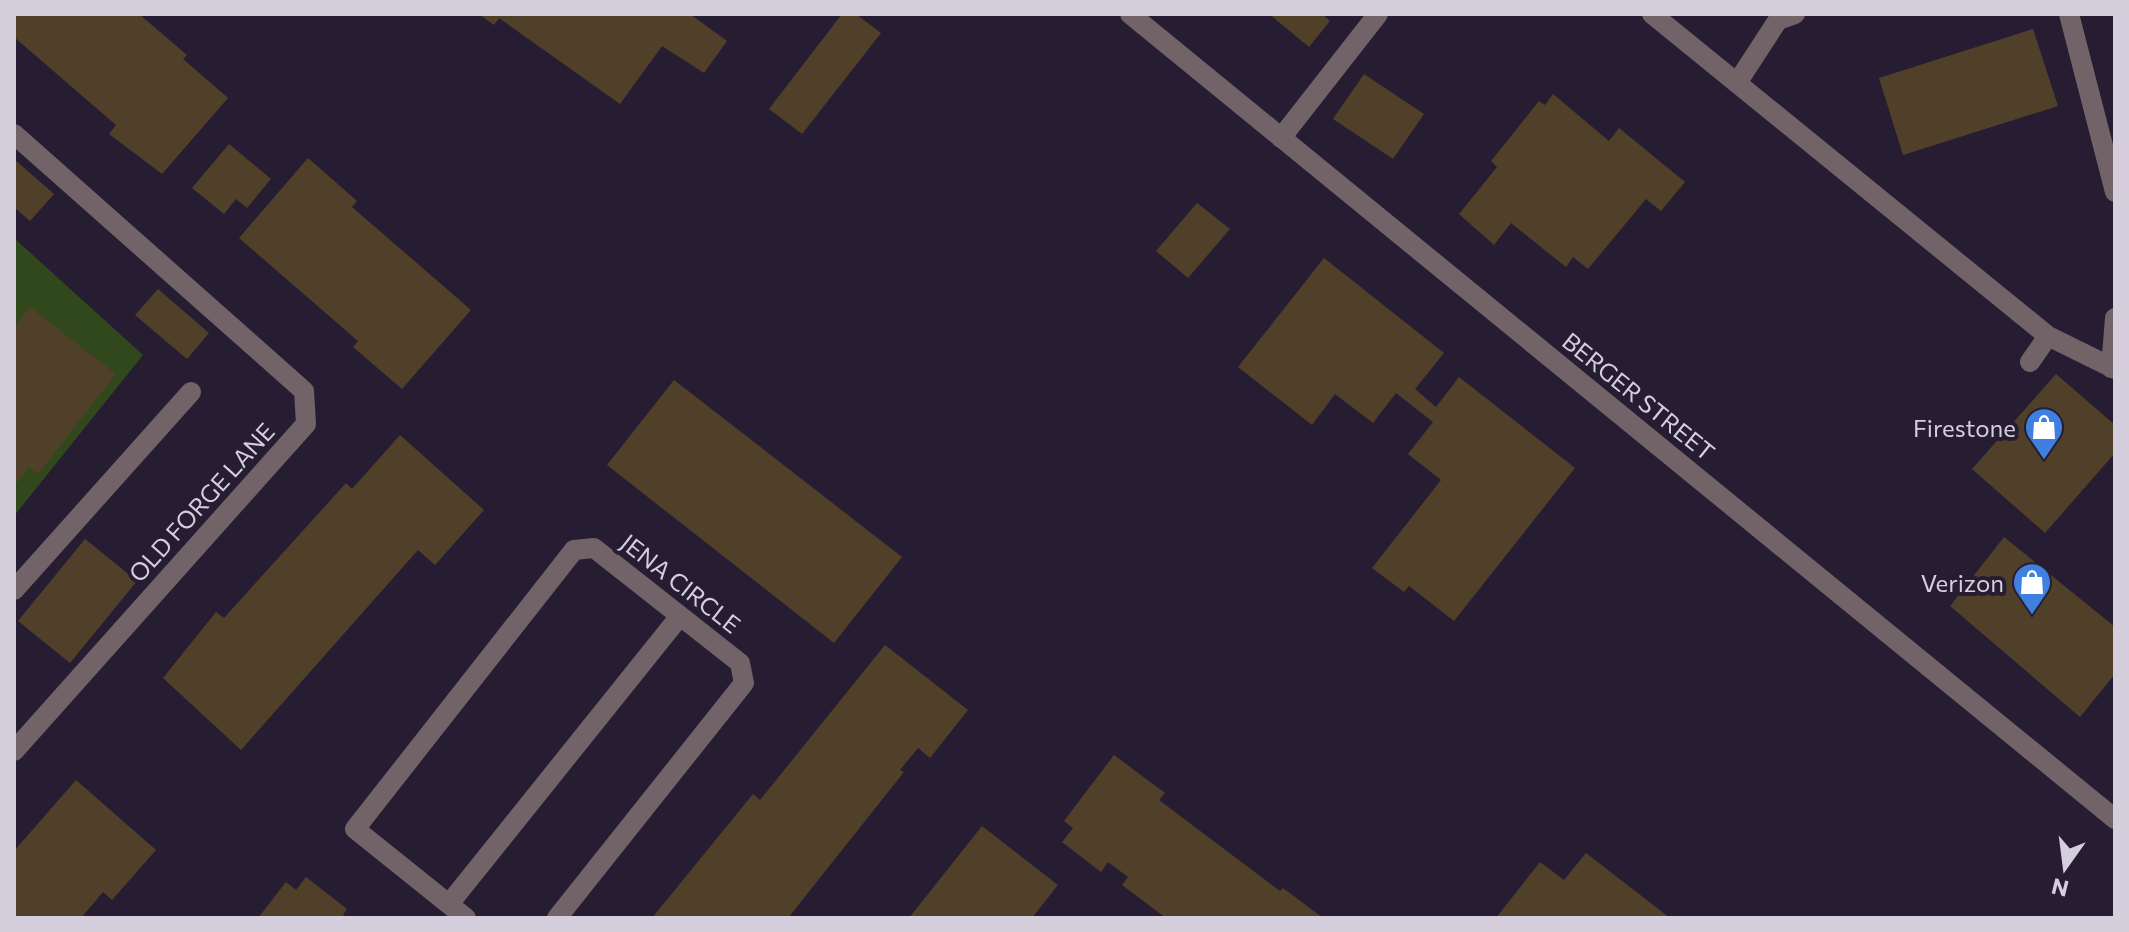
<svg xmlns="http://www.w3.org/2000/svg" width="2129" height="932" font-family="Commissioner,sans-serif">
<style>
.green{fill:#31481c}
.building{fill:#50402a}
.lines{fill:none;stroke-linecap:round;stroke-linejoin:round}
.minor{stroke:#716367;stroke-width:20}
.labels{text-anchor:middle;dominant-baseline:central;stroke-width:8;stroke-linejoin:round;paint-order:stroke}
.street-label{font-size:24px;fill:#d5cfdd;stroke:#271d33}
.poi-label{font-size:24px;fill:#d5cfdd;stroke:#271d33;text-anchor:end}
</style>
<rect width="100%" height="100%" fill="#271d33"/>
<path class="green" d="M14,238l129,117 -129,161z"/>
<path class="building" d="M14,14h125l48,41 -4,4 45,39 -66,76 -53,-40 7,-9 -102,-88z
M479,14h211l37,27 -23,32 -42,-27 -42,58 -121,-86 -5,7z
M842,14h14l25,19 -79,101 -33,-25z
M1269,14h53l8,7 -21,26z
M2033,29l25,77 -155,49 -24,-77z
M1364,74l60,40 -31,45 -60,-40z
M1553,94l56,47 10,-13 66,54 -24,29 -15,-12 -58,70 -15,-12 -7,10 -55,-44 -17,22 -35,-31 38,-47 -6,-6 48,-60 6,4z
M229,144l42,35 -24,29 -11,-9 -12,15 -32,-26z
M308,158l49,43 -5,6 119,103 -69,79 -49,-42 5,-6 -119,-103z
M14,159l40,35 -24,27 -16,-14z
M1197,203l33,26 -42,49 -32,-27z
M1324,258l120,95 -29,36 21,18 23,-30 116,91 -121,153 -45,-35 -5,6 -32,-24 69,-88 -33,-26 25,-32 -37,-29 -23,30 -38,-29 -23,31 -74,-58z
M158,289l51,44 -22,26 -52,-44z
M30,307l86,67 -78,100 -9,-7 -15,19v-159z
M2056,374l59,51v28l-70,80 -73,-64z
M674,380l228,177 -68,86 -227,-178z
M400,435l84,75 -49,55 -17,-15 -177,200 -78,-72 53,-66 8,6 122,-135 6,6z
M2004,537l111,90v47l-35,43 -130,-111z
M85,539l52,42 -67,82 -52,-42z
M885,645l83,65 -38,48 -12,-10 -18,22 4,2 -116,146h-136l101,-124 7,6z
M1114,755l51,38 -6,7 121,91 3,-3 40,30h-157l-44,-33 6,-8 -20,-15 -7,10 -39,-30 11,-14 -9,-7z
M76,780l80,70 -44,50 -9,-8 -22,26h-67v-67z
M982,826l76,59 -26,33h-123z
M1586,853l84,65h-174l44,-56 24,18z
M306,877l41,32 -4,6 4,3h-89l28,-36 10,8z"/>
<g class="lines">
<path class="minor" d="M1130,14l985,805
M1652,14l396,322
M2069,14l46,178
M1737,83l41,-63 17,-6
M14,134l290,257 2,33 -292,327
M1281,138l97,-124
M2030,362l18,-26 67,33
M2111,368l4,-50
M14,590l177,-198
M449,904l231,-288
M466,918l-111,-89 219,-279 20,-2 146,115 4,20 -187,235"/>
</g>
<defs>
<g id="shop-pin" transform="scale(2)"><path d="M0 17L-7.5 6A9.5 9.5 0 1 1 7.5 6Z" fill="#3f7fe0" stroke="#271d33"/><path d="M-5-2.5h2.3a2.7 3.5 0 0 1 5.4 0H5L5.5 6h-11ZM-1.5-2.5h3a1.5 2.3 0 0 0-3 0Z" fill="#fff"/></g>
</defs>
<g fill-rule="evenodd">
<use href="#shop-pin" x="2044" y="427"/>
<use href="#shop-pin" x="2032" y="582"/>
</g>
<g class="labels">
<g class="street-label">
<text transform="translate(1639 396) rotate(39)">BERGER STREET</text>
<text transform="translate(201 502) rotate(-48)">OLD FORGE LANE</text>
<text transform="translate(681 583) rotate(38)">JENA CIRCLE</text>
</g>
<g class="poi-label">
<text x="2016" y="427">Firestone</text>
<text x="2004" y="582">Verizon</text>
</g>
</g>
<rect width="2129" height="932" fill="none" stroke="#d5cfdd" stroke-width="32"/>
<g transform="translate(2065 868) rotate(194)" stroke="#271d33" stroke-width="6" paint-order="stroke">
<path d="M0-6L14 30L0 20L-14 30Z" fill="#d5cfdd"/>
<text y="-12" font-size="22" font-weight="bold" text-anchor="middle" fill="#d5cfdd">N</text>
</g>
</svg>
